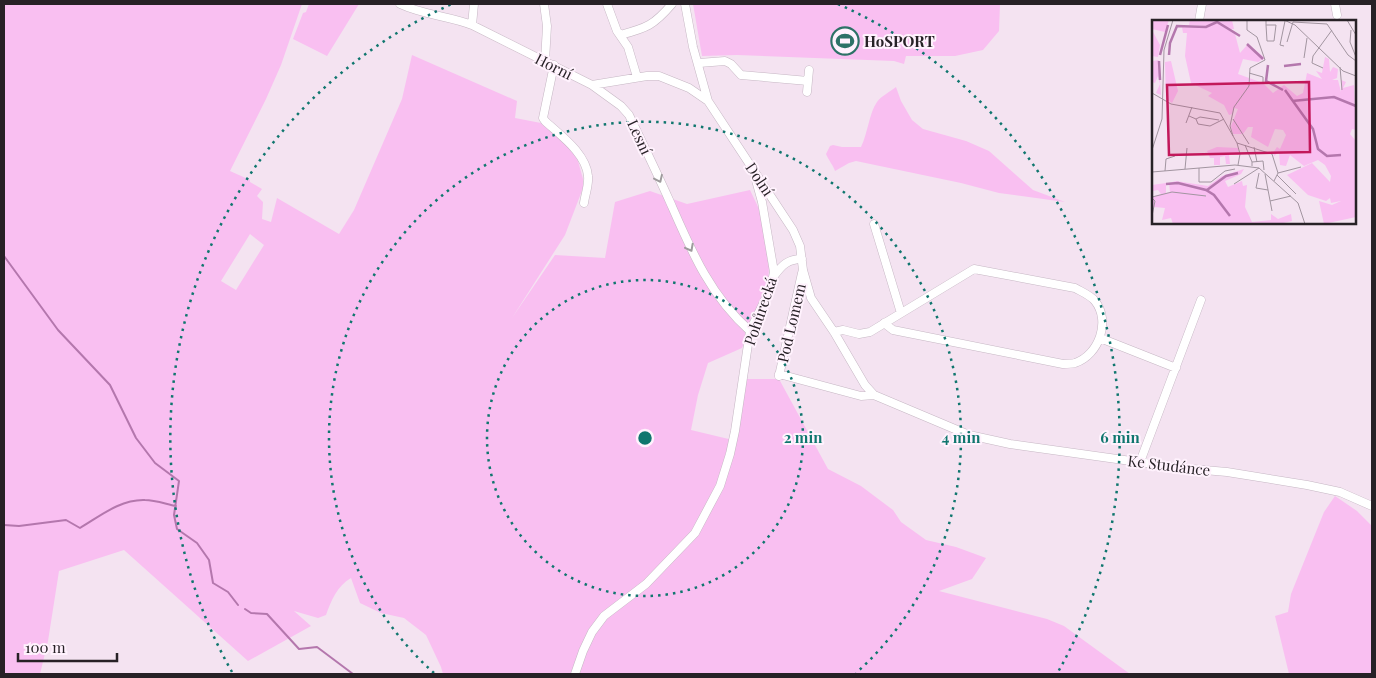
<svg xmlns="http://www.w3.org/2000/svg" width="1376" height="678" font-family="'Playfair Display',serif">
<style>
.green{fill:#f9bff1;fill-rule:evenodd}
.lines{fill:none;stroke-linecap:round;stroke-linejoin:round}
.stream{stroke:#b477ad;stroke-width:2}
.street-casing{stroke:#c6b7c4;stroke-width:9}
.street{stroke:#fff;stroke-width:8}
.oneway{stroke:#9e9b9d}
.ring{fill:none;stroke:#0f766e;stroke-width:2.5;stroke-dasharray:2.5 5}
.labels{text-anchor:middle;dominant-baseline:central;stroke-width:4;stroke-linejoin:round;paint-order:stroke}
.poi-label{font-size:15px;font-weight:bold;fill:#272126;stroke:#fff2fd;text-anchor:start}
.street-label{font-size:15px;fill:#272126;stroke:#fff2fd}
.inset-river{fill:none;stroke:#b477ad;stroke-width:2.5}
.inset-road{fill:none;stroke:#a295a0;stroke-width:1}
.view{fill:#c2185b;fill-opacity:0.15;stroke:#c2185b;stroke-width:2.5}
.inset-edge{fill:none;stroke:#272126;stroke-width:2.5}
.centre{fill:#0f766e;stroke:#fff2fd;stroke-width:2.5}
.ring-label{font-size:15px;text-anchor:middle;font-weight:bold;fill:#0f766e;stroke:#fff2fd;stroke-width:4;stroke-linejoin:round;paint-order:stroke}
</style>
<rect width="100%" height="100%" fill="#f4e3f1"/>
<path class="green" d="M4,4h298l-21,61 -15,34 -36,72 20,9v2l12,7 -5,7 6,6 -1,17 9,3 6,-24 62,36 15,-24 48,-111 10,-44 105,46 -2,17 26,5 15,11 18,20 4,7 5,18v9l-18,47 -53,83 43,-63 50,3 10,-56 35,-11 37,13 63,-14 10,21 9,56 -1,18 -26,63 -34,15 -10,32 -7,35 46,11 9,-62h33l49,90 33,17 32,24 8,12 25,18 30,7 30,11 -14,21 -33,12 108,28 17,7 66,48h-687l-2,-7 -15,-32 -22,-17 -23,-5 -21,-10 -9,-25c-14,8 -20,23 -25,37l-8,3 -24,-7 17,15 -63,35 -124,-111 -65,21 -11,70 -8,33h-36zM250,234l14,11 -28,45 -15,-9z
M309,4h50l-32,52 -34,-17 10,-26 3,-1z
M693,4h307l-1,27 -16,19 -28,6h-49l-2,8 -10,-3 -157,-6 -35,1z
M896,87l5,14 11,19 11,9 43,12 23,10 44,39 32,12 -66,-9 -38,-10 -105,-22 -7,2 -14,8c-2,-6 -6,-10 -9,-17l4,-8 3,-1 9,2h19c7,-14 8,-34 16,-45 4,-6 13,-10 19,-15z
M1335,496l22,15 15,15v148h-83l-14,-58 13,-4 3,-18 33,-82z"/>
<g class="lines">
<path class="stream" d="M4,256l54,74 52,55 26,53 19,25 24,18 -5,34 3,14 20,14 12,17 4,23 15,9 10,13
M4,525l15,1 47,-6 14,8c20,-12 41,-29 65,-28 10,0 21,4 31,6
M245,609l6,4 16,1 32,35 18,-2 36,27"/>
<g class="street-casing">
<path id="street" d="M400,4c23,11 49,12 72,21l120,60 55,-9h12l30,12 19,13
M544,4l3,22 -2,35
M607,4l10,27 11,16 9,30
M685,4l8,43 15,54 85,129 7,16 3,24 8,28 23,34 31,53 9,10 95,40 41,9 171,24 46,4 80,13 33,7 32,14
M1335,4l2,11
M1199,21l3,-17
M472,25l2,-21
M620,35c27,-7 34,-10 52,-31
M699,63l26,-2 6,3 10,11 67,6
M554,65l-11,53 2,3c15,14 41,32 43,55 1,9 -3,19 -4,27
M592,85l29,21 8,9c14,29 28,58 41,87 21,48 40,94 80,129
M807,92l2,-22
M874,224l27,89
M774,276c8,-11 14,-17 28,-17
M834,332l9,-2 16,4 11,-2 104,-63 101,19c7,4 15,7 20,13 16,20 4,54 -20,62 -4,1 -8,1 -12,1l-170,-34 -9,-7
M1100,338l76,30
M779,374l82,22 13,-1
M779,376l23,-103
M1140,462l61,-162
M575,674l8,-23 9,-19 12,-16 42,-32 49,-51 25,-47 10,-32 5,-23 15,-100 21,-44 3,-15 -12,-70 -8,-29"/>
</g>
<use href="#street" class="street"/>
</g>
<defs><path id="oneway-chevron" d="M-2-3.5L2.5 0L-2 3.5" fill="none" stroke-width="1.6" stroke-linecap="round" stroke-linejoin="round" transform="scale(1.25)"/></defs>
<g class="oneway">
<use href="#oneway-chevron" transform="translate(659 179) rotate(65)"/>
<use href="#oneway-chevron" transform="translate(690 248) rotate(62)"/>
</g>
<g class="ring">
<circle cx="645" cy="438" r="158"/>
<path d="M434 673A316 316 0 1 1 856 673"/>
<path d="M232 672A475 475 0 0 1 452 4M838 4A475 475 0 0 1 1058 672"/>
</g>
<defs>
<g id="stadium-ring" transform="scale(1.4375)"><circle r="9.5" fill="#fff2fd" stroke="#2d7267" stroke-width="1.5"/><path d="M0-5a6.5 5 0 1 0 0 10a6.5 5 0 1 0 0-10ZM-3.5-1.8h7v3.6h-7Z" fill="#2d7267"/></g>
</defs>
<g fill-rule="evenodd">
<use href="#stadium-ring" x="845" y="41"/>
</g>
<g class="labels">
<g class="poi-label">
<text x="864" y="41">HoSPORT</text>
</g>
<g class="street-label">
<text transform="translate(554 66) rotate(27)">Horní</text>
<text transform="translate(640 137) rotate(65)">Lesní</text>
<text transform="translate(760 179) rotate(56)">Dolní</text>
<text transform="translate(760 311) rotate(-71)">Pohůrecká</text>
<text transform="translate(791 323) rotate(-77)">Pod Lomem</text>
<text transform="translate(1169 465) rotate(7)">Ke Studánce</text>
</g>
</g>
<g transform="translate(1152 20)">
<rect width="204" height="204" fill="#f4e3f1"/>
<path d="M0,0h17l-4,12 -13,-3zM38,0h42l2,9h-7l-10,-8 -11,5 -17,-1zM65,3l18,11 5,19 8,-9 17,14 -7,4 -15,-3 -5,15 25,9 10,10 11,-8 13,11 6,-3 4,-20 15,6 -6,-8 6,2 3,-16 4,2 1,13 3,-5 5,2 -1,9 -5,2h6l3,12v-12l5,2 -3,6 11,-3 2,45 -4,-1 -2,5 6,7v76l-32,7 -5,-23 13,4 9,-4 -10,2 -1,-5 -4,3 -18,-6 -21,-20 25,-12 18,19 1,-6 -6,-11 -7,-5 -14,6 -14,-11 -4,11 -6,-1 -1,-13 -5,4 -1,-3 4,-6 3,2 6,-14 -3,-5 -8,-1 -7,18 -17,-10 2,-10h-5l-5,7h-10l-2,-8 7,-17 -4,-1 -1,6 -4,1 -5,-10 -16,-9 4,-3 -21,-10 -6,-27 2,-23h-4l-1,-6h24zM0,10l8,15 -2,12 -6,-1zM7,40l-1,4 2,17 1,14 -5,-2 4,-9 -2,-8 -3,7 -3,-1v-21zM19,41l7,30 -6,12 -6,-4 -1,-37zM65,127l21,1 1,7h-10l1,9h-4l-1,-8 -5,1v8h-6v-7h-4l-3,-7zM92,149l-3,5 -16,7 3,6 14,-6 1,5 4,-1 -2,22 7,15 19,-2v-6l7,5 13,-5 1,7 -13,3h-106l-2,-6 -9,2 3,-12 -11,-1 -2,4v-14l9,-3 -3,-4 -6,1v-6l14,-2v10l4,-1 -1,-9 7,-2 32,5 14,-10z" fill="#f9bff1"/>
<path class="inset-river" d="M95,24l16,15M8,35l8,-30M17,35l1,-12 7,-17 29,1 11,-5 23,14M7,41l1,19M116,45l-2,16 17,9M132,46l17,-2M133,70l28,39 5,20 9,7 14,-1M140,81l42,-4 22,9M14,164l12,-1 28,7 8,5 16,21M55,170l19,-14 12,-3"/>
<path class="inset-road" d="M132,0l11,5 48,46 13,5M195,0l9,15M114,5h10l-2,16h-7l-1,-16v-5M199,10l-1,12 6,15M135,22l6,-20 34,2 21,31 8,6M132,26l-4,-1 5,-24M152,38l3,-20M188,47l2,23M171,48l-11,-5 1,-7 19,-26M97,53l14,4v6M0,73l19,11 49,9 17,30 3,11 -2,11M37,96l7,3 2,5 12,2 14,-7M44,99l4,-2 19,3M81,99l16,25M34,103l6,-16M81,116l-3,-10 4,-19 15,-21 1,-18 15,-8 -8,-23 -10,-7v-10M85,123l35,11 6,19 -4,8M93,125l7,17M102,127l3,15M0,130l10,-31 2,-69 9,-30M100,146v-4l11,-1 1,9M47,148v14h12l14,-11 10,-2M33,149l2,-21M13,151l1,-12 9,-3M0,152l83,-7 24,3 39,35 7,21M107,153l-3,15 12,2M126,153l23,-6M113,154l7,37M125,155l19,19M82,164l25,-16M0,177l20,-5 34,4M0,178l3,3 -3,15M118,181l21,-5"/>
<path class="view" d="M157,62l1,70 -141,3 -2,-70z"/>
<rect width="204" height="204" class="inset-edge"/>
</g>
<circle cx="645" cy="438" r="8" class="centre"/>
<g class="ring-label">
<text x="803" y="443">2 min</text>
<text x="961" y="443">4 min</text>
<text x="1120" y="443">6 min</text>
</g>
<rect width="1376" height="678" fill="none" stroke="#272126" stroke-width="10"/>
<path d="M18 653v8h99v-8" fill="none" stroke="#272126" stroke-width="2.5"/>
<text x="25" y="653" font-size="15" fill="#272126" stroke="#fff2fd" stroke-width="4" paint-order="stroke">100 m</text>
</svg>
